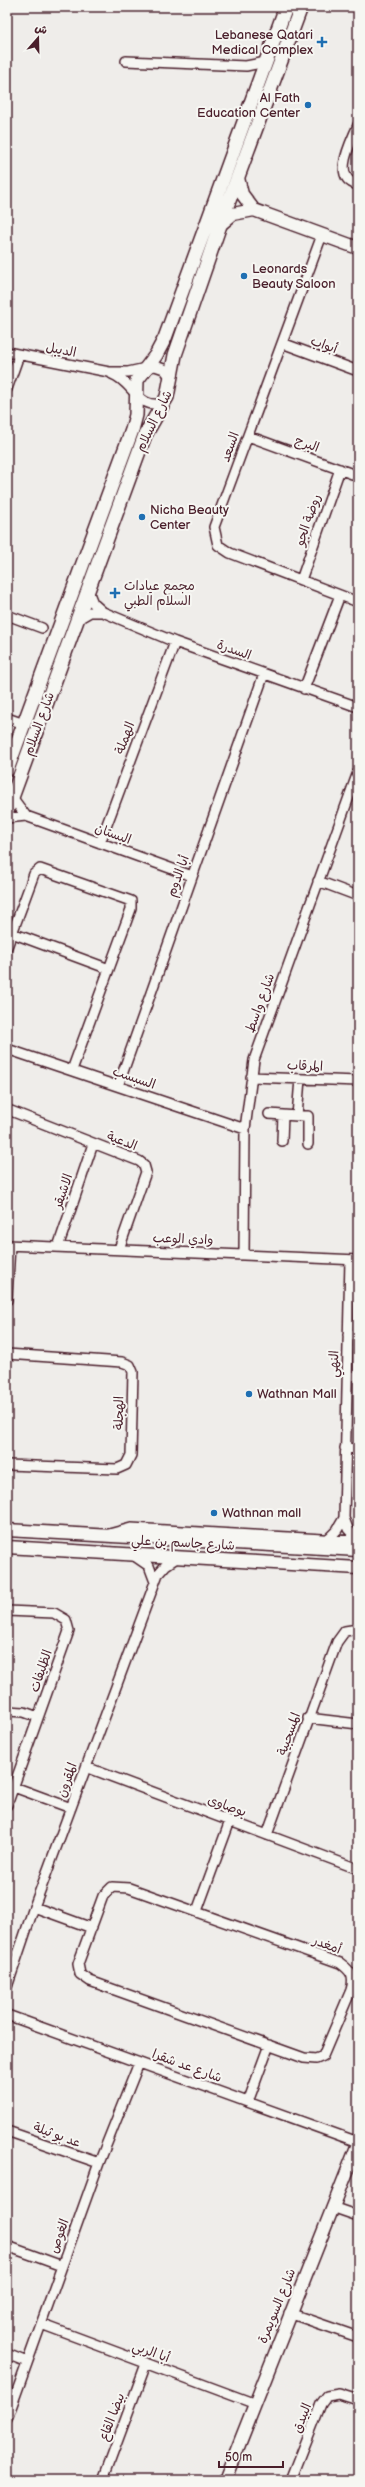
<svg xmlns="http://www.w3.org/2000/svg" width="365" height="2487" font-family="'Balsamiq Sans','Playpen Sans Arabic',sans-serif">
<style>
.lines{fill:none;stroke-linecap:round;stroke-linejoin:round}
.minor-casing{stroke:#4a1f2b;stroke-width:12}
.tertiary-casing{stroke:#4a1f2b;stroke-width:15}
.secondary-casing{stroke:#4a1f2b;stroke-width:16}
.minor{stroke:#f6f6f2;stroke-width:9}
.tertiary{stroke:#f6f6f2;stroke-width:12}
.secondary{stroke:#f6f6f2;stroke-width:13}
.poi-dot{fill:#1f6fb2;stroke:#f6f6f2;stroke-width:1.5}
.labels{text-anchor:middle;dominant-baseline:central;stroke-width:4;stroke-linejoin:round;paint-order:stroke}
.poi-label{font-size:13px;fill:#4a1f2b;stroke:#f6f6f2;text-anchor:start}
.street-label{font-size:13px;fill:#4a1f2b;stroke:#f6f6f2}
</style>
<rect width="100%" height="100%" fill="#efedea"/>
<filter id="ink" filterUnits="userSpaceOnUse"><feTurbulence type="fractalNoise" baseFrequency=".025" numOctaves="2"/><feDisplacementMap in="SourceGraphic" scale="8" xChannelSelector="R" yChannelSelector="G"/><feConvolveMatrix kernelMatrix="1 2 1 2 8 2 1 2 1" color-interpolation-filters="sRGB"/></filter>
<g filter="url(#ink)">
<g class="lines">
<g class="minor-casing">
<path id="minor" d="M126,61l120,5 20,-4
M358,125c-6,16 -28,53 0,60
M322,235l-108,292 4,18 12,8 128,49
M282,343l76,28
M7,352l102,20h19l27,-6 9,3 8,10
M112,374c22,8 25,37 53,29
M7,389l12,-34
M248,436l110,40
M301,580l39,-111
M88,591l5,12 10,9 72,30 183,65
M7,615l35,13
M78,619l12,-7h13
M304,689l36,-94
M7,718l17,6
M12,797l14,19
M7,818l19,-2 166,60
M100,843l75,-201
M318,881l40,15
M12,933l97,36
M7,947l27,-73 6,-5 91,32v8l-59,161
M7,1049l238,80
M251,1077l107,4
M300,1079l-3,37h11v28
M118,1086l146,-412
M7,1112l4,-1 128,50 5,4 2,7 -27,77
M269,1114l28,2
M282,1141l1,-26
M7,1245l351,15
M58,1247l35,-103
M244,1254l1,-125 9,-69 104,-288
M350,1260l-6,258 4,11 10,11
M7,1300l3,-55
M348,1335l10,1
M7,1354l115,8 8,3 3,7 -2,83 -5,10 -9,4 -110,-4
M345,1448l13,1
M109,1534l22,-6 227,13
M327,1540l10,-10 7,-12
M133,1555l16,11 6,16
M7,1611l47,2 12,7 3,11 -62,174
M7,1711l17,1 14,5
M308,1718l50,6
M86,1767l272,102
M14,1787l57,21
M267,1835l70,-193 8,-11 13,-2
M112,1887l17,1 211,75c11,8 15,13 11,27l-28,66 -7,3 -12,-1 -214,-77 -10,-7 -2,-10 25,-68z
M34,1907l58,21
M197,1911l33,-90
M7,1987l27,-80 124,-333 8,-9 12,-8
M7,2015l351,127
M248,2102l21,-57
M7,2131l92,32
M332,2207l26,9
M7,2246l55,20
M289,2313l69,24
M41,2324l212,79
M7,2354l20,8
M7,2419l92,-256 40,-100
M103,2480l43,-116
M291,2480l30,-76 6,-8 12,-2 19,6"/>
</g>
<g class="tertiary-casing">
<path id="tertiary" d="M238,178l4,16 12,16
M220,225l13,-11 21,-4 104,38
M7,1530l351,20
M7,1547l351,21
M225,2480l133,-336"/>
</g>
<g class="secondary-casing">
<path id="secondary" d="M7,770l125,-340 4,-15 1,-35 19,-25 9,-17 121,-331
M7,811l138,-376 22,-38 8,-42 45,-130 81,-218"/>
</g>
<use href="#minor" class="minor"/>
<use href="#tertiary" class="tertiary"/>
<use href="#secondary" class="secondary"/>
</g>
</g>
<g class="poi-dot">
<path d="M320 36h4v4h4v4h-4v4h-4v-4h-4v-4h4z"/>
<circle cx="308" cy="105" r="4"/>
<circle cx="244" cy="276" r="4"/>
<circle cx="142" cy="517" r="4"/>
<path d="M113 587h4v4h4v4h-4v4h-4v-4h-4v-4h4z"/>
<circle cx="249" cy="1394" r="4"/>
<circle cx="214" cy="1513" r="4"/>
</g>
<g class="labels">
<g class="poi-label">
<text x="313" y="35" text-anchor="end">Lebanese Qatari<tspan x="313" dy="15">Medical Complex</tspan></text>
<text x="300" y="98" text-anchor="end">Al Fath<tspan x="300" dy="15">Education Center</tspan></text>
<text x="252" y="269">Leonards<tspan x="252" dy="15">Beauty Saloon</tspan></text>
<text x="150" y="510">Nicha Beauty<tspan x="150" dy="15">Center</tspan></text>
<text x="124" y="586">مجمع عيادات<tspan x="124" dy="15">السلام الطبي</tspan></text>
<text x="257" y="1394">Wathnan Mall</text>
<text x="222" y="1513">Wathnan mall</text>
</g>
<g class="street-label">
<text transform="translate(324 345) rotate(20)">أبواب</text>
<text transform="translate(61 350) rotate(11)">الديبل</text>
<text transform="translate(154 421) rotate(-64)">شارع السلام</text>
<text transform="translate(307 444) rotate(20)">البرج</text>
<text transform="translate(230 447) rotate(-70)">السعد</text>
<text transform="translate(308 520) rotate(-71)">روضة الجو</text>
<text transform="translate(234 650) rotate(20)">السدرة</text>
<text transform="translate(39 724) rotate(-70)">شارع السلام</text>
<text transform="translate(125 738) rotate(-69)">الهملة</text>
<text transform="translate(113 834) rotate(20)">البستان</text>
<text transform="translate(178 876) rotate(-70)">أبا الدوم</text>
<text transform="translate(260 1003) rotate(-70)">شارع واسط</text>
<text transform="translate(305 1066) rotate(2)">المرقاب</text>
<text transform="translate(134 1078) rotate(19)">السبسب</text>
<text transform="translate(122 1141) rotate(21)">الدعية</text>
<text transform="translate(63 1191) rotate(-71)">الاشيقر</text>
<text transform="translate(183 1239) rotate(2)">وادي الوعب</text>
<text transform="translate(334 1364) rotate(-88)">النهي</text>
<text transform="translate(119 1413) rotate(-89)">الهجلة</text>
<text transform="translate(183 1543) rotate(3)">شارع جاسم بن علي</text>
<text transform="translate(41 1671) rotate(-71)">الظليفات</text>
<text transform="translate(289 1734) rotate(-70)">المسحبية</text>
<text transform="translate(67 1780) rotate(-70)">المقرون</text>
<text transform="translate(227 1806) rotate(20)">بوصاوى</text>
<text transform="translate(327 1945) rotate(21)">أمغدر</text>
<text transform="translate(187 2066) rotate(20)">شارع عد شقرا</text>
<text transform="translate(57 2135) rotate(20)">عد بو ثيلة</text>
<text transform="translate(59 2236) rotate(-70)">الغوص</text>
<text transform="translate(277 2306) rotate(-68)">شارع السويمرة</text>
<text transform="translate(151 2352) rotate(20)">أبا الربي</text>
<text transform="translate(112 2417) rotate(-69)">بيضا القاع</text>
<text transform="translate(302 2418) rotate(-68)">البيدق</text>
</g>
</g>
<rect width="365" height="2487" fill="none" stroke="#f6f6f2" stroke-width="24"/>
<rect x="12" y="12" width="341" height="2463" fill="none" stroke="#4a1f2b" stroke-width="1.5" filter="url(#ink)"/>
<g transform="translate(38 38) rotate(20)" stroke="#f6f6f2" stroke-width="3" paint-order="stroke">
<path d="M0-3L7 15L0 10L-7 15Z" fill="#4a1f2b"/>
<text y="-6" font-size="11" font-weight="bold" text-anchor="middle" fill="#4a1f2b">ش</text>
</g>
<path d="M219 2461v6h64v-6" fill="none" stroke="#4a1f2b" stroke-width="2"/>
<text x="225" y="2461" font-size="12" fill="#4a1f2b" stroke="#f6f6f2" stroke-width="3" paint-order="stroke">50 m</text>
</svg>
